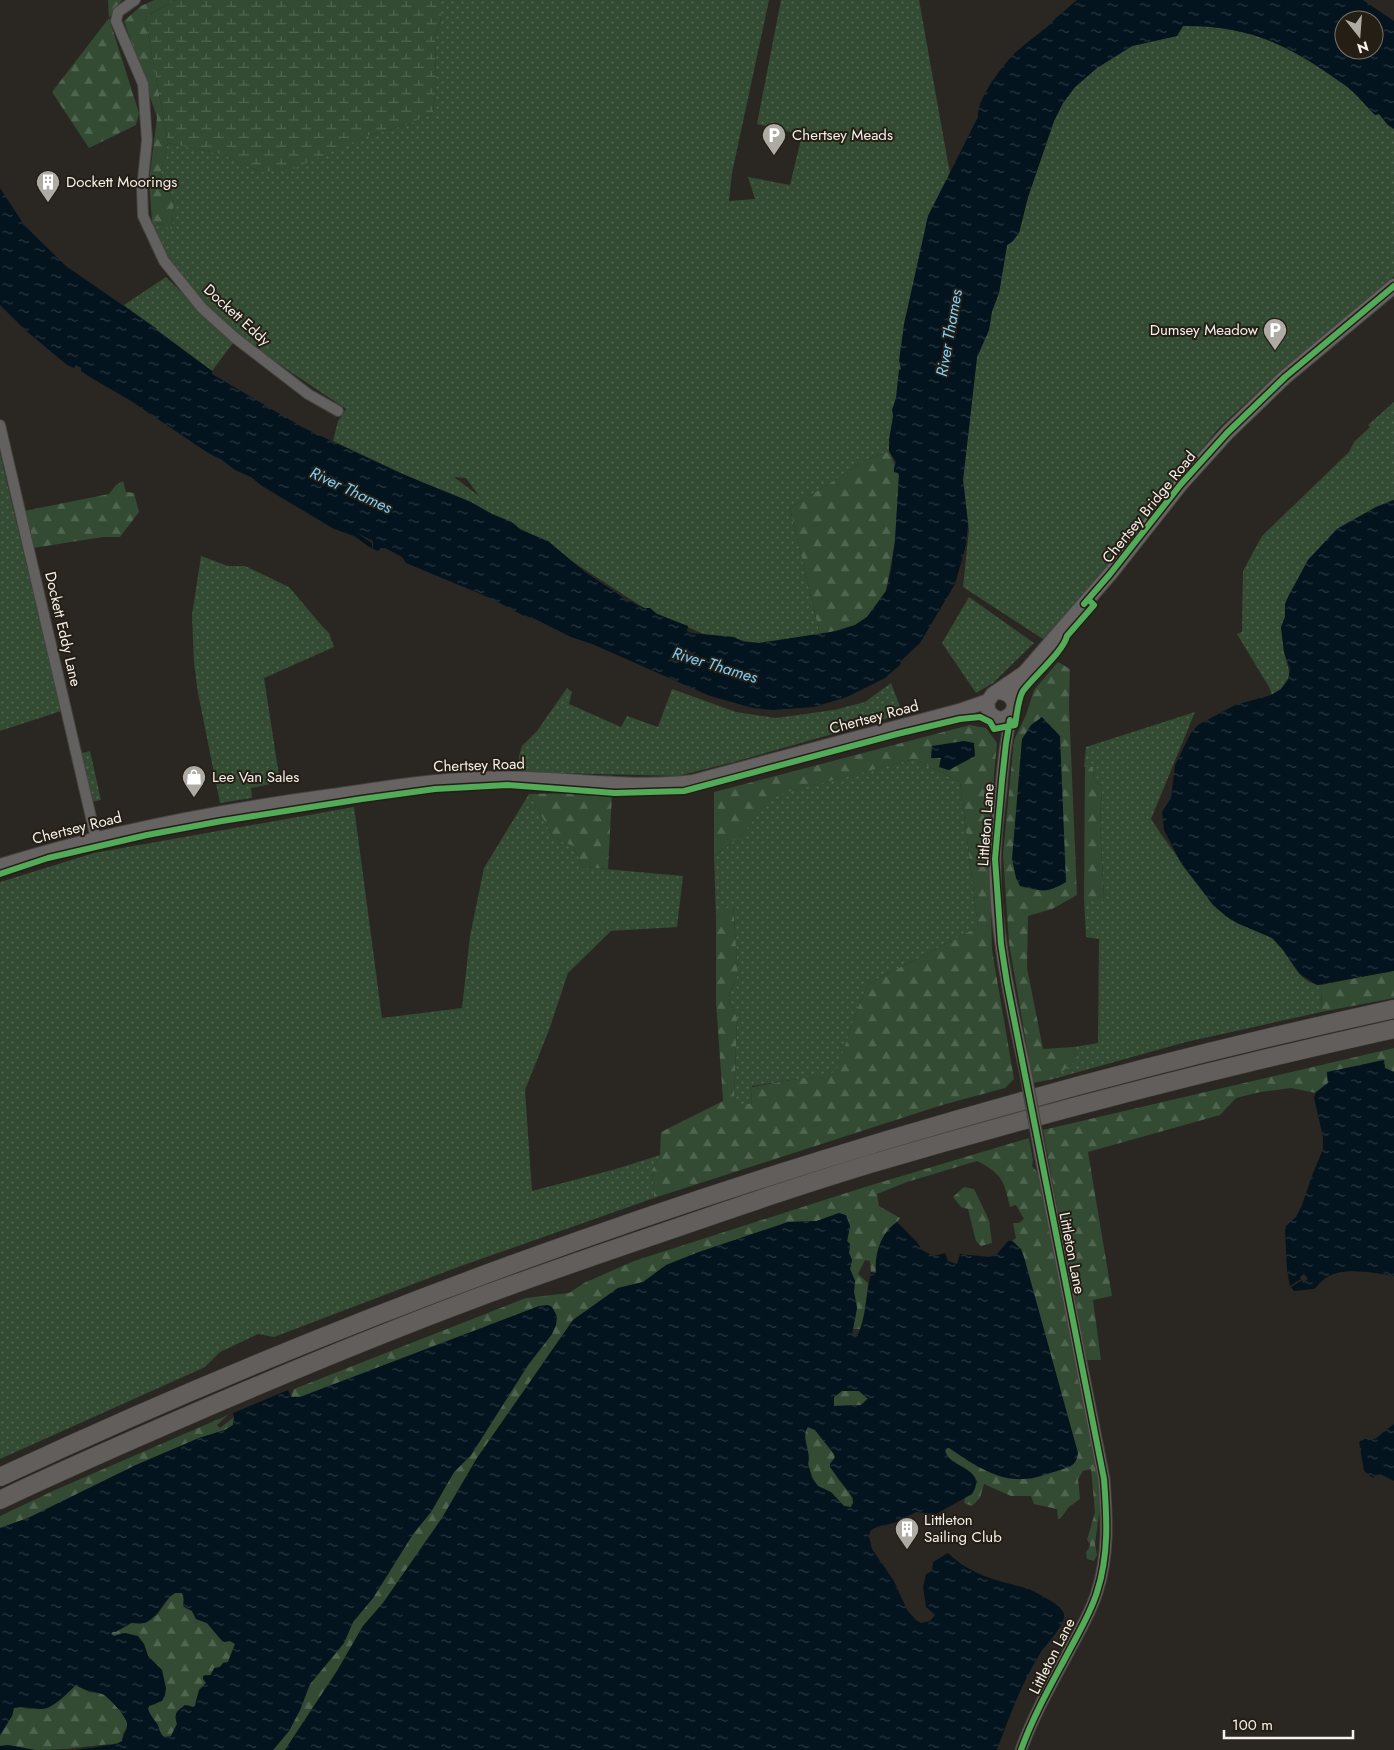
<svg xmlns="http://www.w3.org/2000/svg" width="1394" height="1750" font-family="Jost,sans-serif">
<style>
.grass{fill:url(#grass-dots);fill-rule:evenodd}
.forest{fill:url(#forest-firs);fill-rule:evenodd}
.wetland{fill:url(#wetland-marsh)}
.water{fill:url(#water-ripples);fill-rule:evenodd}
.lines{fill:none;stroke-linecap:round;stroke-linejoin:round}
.minor-casing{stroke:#46433f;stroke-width:12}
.tertiary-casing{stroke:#46433f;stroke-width:13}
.secondary-casing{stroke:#46433f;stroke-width:16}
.motorway-casing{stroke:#46433f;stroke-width:19}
.minor{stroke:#636160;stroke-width:10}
.tertiary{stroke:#636160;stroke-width:11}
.secondary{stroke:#666362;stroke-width:14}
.motorway{stroke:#615e5c;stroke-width:18}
.tertiary-bridge-casing{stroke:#46433f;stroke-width:13;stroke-linecap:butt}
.tertiary-bridge{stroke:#636160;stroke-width:11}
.cycleway-casing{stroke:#241e15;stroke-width:9}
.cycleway{stroke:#51ab58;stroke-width:6}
.labels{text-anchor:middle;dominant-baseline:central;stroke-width:4;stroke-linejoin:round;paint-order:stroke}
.poi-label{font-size:15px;fill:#f5f0ea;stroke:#241e15;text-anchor:start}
.street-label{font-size:15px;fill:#f5f0ea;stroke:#241e15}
.water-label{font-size:16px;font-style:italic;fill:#7ed0fb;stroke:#241e15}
</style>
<defs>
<pattern id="grass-dots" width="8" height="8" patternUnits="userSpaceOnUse" patternTransform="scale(1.25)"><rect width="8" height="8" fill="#324b32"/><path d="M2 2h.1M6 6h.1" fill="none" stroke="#506550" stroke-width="1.8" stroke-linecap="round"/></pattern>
<pattern id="forest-firs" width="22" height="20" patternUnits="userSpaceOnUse" patternTransform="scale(1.25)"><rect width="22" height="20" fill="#324b32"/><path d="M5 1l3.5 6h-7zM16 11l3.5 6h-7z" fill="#506550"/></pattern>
<pattern id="wetland-marsh" width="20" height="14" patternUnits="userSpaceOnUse" patternTransform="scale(1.25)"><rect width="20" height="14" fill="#324b32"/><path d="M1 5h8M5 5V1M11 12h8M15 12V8" fill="none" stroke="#506550"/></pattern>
<pattern id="water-ripples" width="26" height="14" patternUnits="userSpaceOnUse" patternTransform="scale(1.25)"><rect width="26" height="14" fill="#04141e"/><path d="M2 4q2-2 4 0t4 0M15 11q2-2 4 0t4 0" fill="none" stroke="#29363f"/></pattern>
</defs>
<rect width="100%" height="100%" fill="#2a2722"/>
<path class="grass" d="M441,0h328l-37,173 -3,28 26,-2 -7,-22 42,8 12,-50 -45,-11 24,-124h138l31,174 -22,42 -39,235 -21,8 -78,49 30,127 -61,8 -53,-8 -62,-27 -117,-76 -194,-91 5,-20 8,-12 -91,-61 -55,-47 -38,-46 -10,-34 20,8 2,-27 -14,-26 8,-33 57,12 36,17 106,-36 42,-12 24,-11 3,-29 -1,-44 6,-22zM454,477l12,1 13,18z
M1183,26c56,-1 97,14 143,46 8,6 17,11 25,18 8,7 16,17 24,25l4,-1 9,11 6,4v147l-6,7 -113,93 -56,52 -173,213 -83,-54 6,-57 -6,-50 14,-123 12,-27 3,-19 7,-18 8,-48 12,-12 9,-36 26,-76 9,-18 12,-16 22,-19 35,-22 44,-10z
M166,277l67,66 -21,28 -88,-66z
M1394,402v98l-18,7 -39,22 -29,31 -20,37 -3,7v13l-4,10 3,25 6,23 -9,14 -9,6 -3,-8 -32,-53 5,-2 1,-61 19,-35 87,-84 5,-10 16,-15 -2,-2z
M0,453l61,258 -61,20z
M201,556l27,10h17l44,21 33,39 7,7 5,14 -70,31 16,104 -29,6 1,10 -32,5 -22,-110 -4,-30 -2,-48z
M969,597l65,46 -41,40 -17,10 -34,-50z
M891,683l12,31 -169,48 -56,14 -160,-4 1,-16 3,-10 15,-15 30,-43 5,4 -3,12 52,23 6,-11 31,11 14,-38 64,23 40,6 58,-8 31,-8z
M1195,712l-44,107c15,23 31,44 47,65 9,12 17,23 28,32 13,11 31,12 45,21 19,13 24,48 51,48l-1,27 -135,30 -133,37 22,-18 -1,-14 24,-4 1,-104 -13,-2 -2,-38 20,-1 -4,-74 2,-37 -8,-7 -1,-13h-9l2,-20z
M90,751l11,49 -10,2 -12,-48z
M914,759l46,23 18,145 -110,57 -12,29 -20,60 -84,13 -1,18h-17l3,-87 -9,-19 10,-24 -5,-69 -17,12 -2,-61 29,-22 27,-38z
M529,794l25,44 19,8 10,21 100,9 -6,51 -66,4 -43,42 -19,57 -24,60 7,101 84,-22 44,-14 -8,15 2,28 -196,69 -184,70 -16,-3 -38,18 -15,15 -205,92v-577l94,-29 260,-46 28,211 80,-10 8,-72 14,-68z"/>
<path class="forest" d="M108,0h14l-13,18 30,95 -3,12 -47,23 -37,-56 57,-74z
M154,0h22l-31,17 23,126 -8,33 14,26 -2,27 -20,-8 -3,-40 8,-64 -33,-96 17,-15z
M889,451l10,24 -4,66 -9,50 -19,26 -12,8 -35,10 -30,-127 78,-49z
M123,481l3,11 8,1 5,19 -19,25h-17l-70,11 -9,-37 85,-17 7,-9z
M1058,662l12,7 -1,37 8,189 -25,14 -24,7 -1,52 16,81 31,-2 1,14 -22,18 -20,4 -24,-140 -6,-88 11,-115 12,-25 8,-25z
M970,725l16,3 11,15 -8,86 3,121 22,129 -9,9 -63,17 -288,93 -2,-28 8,-15 1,-23 62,-31 -7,-99v-85l17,-13 5,70 -10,24 9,19 -3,87h17l1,-17 84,-15 20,-59 12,-29 110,-57 -18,-145 -46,-23 -143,37 -28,38 -29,22v-64zM933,746h7l9,24 -9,-3 1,-9z
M1085,767h8l1,13 8,7 -2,37 4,75h-20z
M579,793l33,1 -4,75 -25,-2 -10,-21 -19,-8 -25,-44z
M1394,970v28l-73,14 1,-27z
M1394,1048v24l-9,-4 -1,-8 -57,13 1,10 -12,10 -25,-5 -31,4 -24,6 -16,17 -132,37 24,144 -19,4 8,60h-16l-42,-230z
M1029,1138l4,22 -1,6 6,7 60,301 2,33 -5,37 2,11 -3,6 -7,-2 -1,-7 3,-4 1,-4 -3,-4 8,-28 -4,-43 -8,2 -5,8 2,20 -11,8 -9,12h-2l-1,-10 -23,-5 -3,-8h-20l-27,-12 -4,14 -8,8 -8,-3 2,-9 12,-12c-2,-2 -3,-5 -5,-7 -7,-10 -26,-12 -28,-25l4,-3c19,14 38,26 60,31l7,-234 -4,-3 4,-3 -3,-15h6l5,-4 -8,-14 -6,2c-6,-27 -8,-33 -33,-46l-70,21 -30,12 2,12 21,12c-2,4 -5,5 -8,8 -13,11 -17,31 -15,47l-6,-1 -1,-11 -5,-1 -7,14 10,9 -4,35 -4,11h-7l4,-21 -3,-16 1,-11 -5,-12 2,-9 -3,-7 1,-9 -3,-3 3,-15 -11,-13 -22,8 -29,1 -145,60 -25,6 -45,32 -96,138 -35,60 -59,85 -20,23 -26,45 -52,79h-12l16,-19 11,-21 10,-26 34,-41 9,-21 20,-24 40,-64 18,-22 23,-40 17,-17 57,-90 24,-31 -252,63h-9l3,-8 232,-91 43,-5 15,-10 50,-22 231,-74z
M964,1187l10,2 15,31 3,23 -11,3 -5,-5 -8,-32 -7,-2 -8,-10z
M842,1391h17l9,7 -7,7 -27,1v-9z
M228,1415l-11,10 3,3 14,-11 -1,8 -8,5 -26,8 -63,27 -108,53 -28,10v-12l55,-26z
M808,1427l7,3 19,24 1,3 -5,7c2,5 5,10 8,15 6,7 14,14 15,24l-2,4c-9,1 -13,-7 -19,-13 -4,-3 -9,-4 -13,-7 -10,-8 -19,-51 -11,-60z
M175,1593h7l3,15 7,3 4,8 11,4 16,19 7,-1 5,3 -7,18 -16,9 -1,4h-7l2,8 -9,13 -2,10 -2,1 -5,-2 -13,12 2,7 -6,12 -7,1c-6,-5 -4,-11 -9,-16 -3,-4 -5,-7 -7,-12l1,-3 7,-2 6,-34 -14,-14 -4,-12 -22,-11 -8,3 -3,-2 1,-2h4l16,-9 8,1 17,-9 14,-20z
M76,1685l13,7 15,2 17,17 6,11v5l-4,7 -1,7c-7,4 -14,3 -22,4 -22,3 -44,5 -66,5 -12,-2 -21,-5 -34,-4v-11l12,-19 2,-8c9,-2 8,0 16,1 4,0 8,-1 12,0l19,-10z"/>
<path class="wetland" d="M176,0h265v18l-6,22 1,44 -3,29 -24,11 -42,12 -74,33 -32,3 -36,-17 -57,-12 -23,-126z"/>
<path class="water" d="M1077,0h286l31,21v108l-6,-4 -9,-11 -4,1c-8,-8 -16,-18 -24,-25 -8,-7 -17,-12 -25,-18 -46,-32 -87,-47 -143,-46l-6,10 -45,10 -35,22 -22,19 -12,16 -9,18 -26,76 -9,36 -7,9 -5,3 -8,48 -7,18 -3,19 -12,27 -14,123 5,44 -2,21 -11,39 -35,59 -18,17 -2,5 -15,13 -38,19 -33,10 -41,3 -20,-2 -43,-12 -118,-52 -21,-7 -36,-18 -11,-3 -34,-18 -84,-35 -4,-6 -17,-9h-4l-3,3 -5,-2v-8l-16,-8 15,10v6l-18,-13 -20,-7 -72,-43 -11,-9 -16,-7 -13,-10 -14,-7 -77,-52 -43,-25 -7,-5v-3l-5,-3 -2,3 -7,-3 -42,-35 -25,-25v-117l25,38 41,40 91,63 -1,1 56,41v3l92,54 96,45 71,29 21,12 20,8 9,8 27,11 37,31 42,28 17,8h6l7,6 31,12 -1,5 4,2 43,4 10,5 15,1 78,-12 18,-6 12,-8 19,-26 5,-21 4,-29 4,-66 -1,-2 -4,-1v-4l2,-6 -7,-11v-11l4,-24 -1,-6 4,-12 3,-28 2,-1 -2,-8 5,-37 24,-108 50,-99c-2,-17 24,-51 36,-63 9,-9 20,-16 30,-25h1l11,-11zM1344,20h30v30h-30z
M1394,500v471l-77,14 -17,-11 -17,-24 -11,-12 -33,-14 -12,-7 -14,-12 -32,-42 -17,-33 -2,-18 9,-14 4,-33 16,-32 7,-8 37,-20 36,-10 10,-6 7,-9 2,-11 -6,-17 -3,-25 4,-10v-13l3,-7 20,-37 29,-31 39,-22z
M1042,717l18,19 6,146c-20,12 -24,9 -46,4l-4,-8 -4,-19 10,-120 9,-14z
M964,741l10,2 1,13 -26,14 -10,-3 2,-9h-10l1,-12z
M1384,1060l1,8 9,4v204c-21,-3 -55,-11 -72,5 -3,2 -5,6 -8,8l-20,2 -3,-4 11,-7 1,2 5,-3 -4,-5 -4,3 1,2 -11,7 -3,-15 -2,-41 1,-4 10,-9 6,-12 11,-32 10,-24v-12l-9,-39 2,-6 12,-9 -1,-11z
M839,1213l7,2 4,11 -3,15 3,3 -1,9 3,7 -2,9 5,12 -1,11 3,16 -5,26 3,4c10,-8 12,-51 16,-66l5,1c-2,-19 5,-40 21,-51l20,20 5,8 11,6 12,-3 3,8 9,3 3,-10 30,3 7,-3 11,-13h4l9,8 3,8 54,196c-2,14 -9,14 -21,18 -11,3 -22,8 -34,8 -27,2 -53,-17 -74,-31h-2l-2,2c3,19 44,18 27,44l-36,20 -20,-2 -19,10 -20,5 -6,3 -2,6 3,13 22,32 13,29 9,10 5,3 9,-2 5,-6 -9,-8 -3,-20 3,-13 6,-3 1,-9 15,-9c11,11 27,20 42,25 13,5 28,7 41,12 8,4 31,15 33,24 2,10 -17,30 -23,38 -19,30 -32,65 -44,98h-712l52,-79 26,-45 20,-23 59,-85 35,-60 96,-138 45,-32 25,-6 23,-17 30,-12 92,-31 29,-1zM842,1391h17l9,8 -7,6 -27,1v-9zM808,1427l7,3 19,24 1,4 -5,6v3l23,31v5l-2,4 -7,-1 -13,-14 -13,-6 -6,-8 -4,-14c4,-12 -8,-27 0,-37z
M548,1305l4,2 5,9 -1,9 -4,9 -24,31 -57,90 -17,17 -23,40 -18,22 -40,64 -20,24 -9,21 -34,41 -10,26 -11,21 -16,19h-198l42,-6 5,-3c1,-6 6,-13 5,-18 -1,-7 -19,-27 -25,-29 -11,-4 -15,-2 -26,-9 -8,7 -23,24 -34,24 -10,0 -17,-4 -28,-1l-2,8 -12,19v-207l28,-10 108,-53 63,-27 26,-8 8,-5 1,-8 -1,-4 55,-23 3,7h9l239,-91zM175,1593h7l2,5 -1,8 9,5 4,8 11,4 16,19 7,-1 5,3 -7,18 -5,1 -3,4 -6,1 -3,7 -8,1v3l3,4 -7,7 -4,16 -2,1 -8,-2c-9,7 -11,7 -8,19l-6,12 -7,1c-6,-5 -4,-11 -9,-16 -3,-4 -5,-7 -7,-12l1,-3 13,-5 3,-6 1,-7 -4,-18 -14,-14 -4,-12 -6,-8 -13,-3 -11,3 -3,-2 1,-2c8,-1 12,-6 19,-9 5,-1 10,2 16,-1 13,-7 16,-22 28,-29z
M1394,1424v57l-14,-7 -7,4 -9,-7 -5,-29 6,-3h10z
M8,1745l27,5h-35v-4z"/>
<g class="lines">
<g class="minor-casing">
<path id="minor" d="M135,0l-17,12 -2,9 27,63 4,56 -5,49 1,27 21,45 38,47 32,29 74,57 30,17
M0,425l96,414"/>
</g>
<g class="tertiary-casing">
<path id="tertiary" d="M1012,712c-6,25 -9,52 -11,78 -3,23 -5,45 -6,68 -1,74 16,146 31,217
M1021,1750c12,-34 31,-67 48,-99 10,-19 22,-39 28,-59 12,-37 10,-74 7,-113l-64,-326"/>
</g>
<g class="secondary-casing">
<path id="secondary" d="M998,692c19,1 22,22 3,27 -10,-2 -15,-8 -13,-18l5,-7 31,-21
M1013,700l6,-18 6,-10 85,-98 71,-90 46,-51 58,-56 109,-91
M0,866c108,-34 220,-55 332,-70 48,-7 97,-15 146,-17 72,-4 143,12 215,3l266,-71 29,-10"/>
</g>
<g class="motorway-casing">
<path id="motorway" d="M0,1477c445,-208 915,-363 1394,-468
M0,1500c69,-33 139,-63 210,-94 86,-37 173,-73 261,-106 67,-25 134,-48 202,-71 66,-23 131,-45 197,-65 173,-51 348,-96 524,-135"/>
</g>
<use href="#minor" class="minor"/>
<use href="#tertiary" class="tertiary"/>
<use href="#secondary" class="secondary"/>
<use href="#motorway" class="motorway"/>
<g class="tertiary-bridge-casing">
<path id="tertiary-bridge" d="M1026,1075l14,78"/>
</g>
<use href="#tertiary-bridge" class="tertiary-bridge"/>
<g class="cycleway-casing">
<path id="cycleway" d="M1084,604l26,-30 71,-90 46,-51 58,-56 109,-91
M1010,720l-4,23 -4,37 -7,79 6,85 6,39 97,496c3,39 5,76 -7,113 -6,20 -18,40 -28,59 -17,32 -36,65 -48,99
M0,874l48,-16 99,-23 75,-14 140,-22 73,-10 72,-4 108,8 69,-2 213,-57 63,-15 20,-2 10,5 4,7 21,-4c2,-10 3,-26 8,-34 11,-15 40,-39 44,-55l27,-31 -6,-6"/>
</g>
<use href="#cycleway" class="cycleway"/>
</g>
<defs>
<g id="parking-pin" transform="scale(1.25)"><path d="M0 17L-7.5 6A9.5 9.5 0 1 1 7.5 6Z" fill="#aeaaa4" stroke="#241e15"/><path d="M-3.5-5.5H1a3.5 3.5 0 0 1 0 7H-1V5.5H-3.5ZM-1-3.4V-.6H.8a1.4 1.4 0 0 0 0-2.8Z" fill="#fff"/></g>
<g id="building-pin" transform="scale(1.25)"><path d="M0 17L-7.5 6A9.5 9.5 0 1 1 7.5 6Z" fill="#aeaaa4" stroke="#241e15"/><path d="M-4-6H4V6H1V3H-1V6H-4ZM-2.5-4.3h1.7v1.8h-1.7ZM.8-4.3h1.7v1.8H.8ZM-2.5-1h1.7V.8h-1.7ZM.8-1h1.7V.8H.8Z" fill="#fff"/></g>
<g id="shop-pin" transform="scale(1.25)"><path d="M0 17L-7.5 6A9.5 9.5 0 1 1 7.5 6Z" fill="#aeaaa4" stroke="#241e15"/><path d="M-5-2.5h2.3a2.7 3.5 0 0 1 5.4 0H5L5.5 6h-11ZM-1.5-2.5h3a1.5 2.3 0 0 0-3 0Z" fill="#fff"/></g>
</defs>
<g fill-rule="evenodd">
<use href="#parking-pin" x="774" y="135"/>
<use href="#building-pin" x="48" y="182"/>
<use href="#parking-pin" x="1275" y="330"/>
<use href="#shop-pin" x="194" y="777"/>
<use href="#building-pin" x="907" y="1529"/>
</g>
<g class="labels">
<g class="poi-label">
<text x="792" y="135">Chertsey Meads</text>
<text x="66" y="182">Dockett Moorings</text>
<text x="1258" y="330" text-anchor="end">Dumsey Meadow</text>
<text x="212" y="777">Lee Van Sales</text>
<text x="924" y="1520">Littleton<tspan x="924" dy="17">Sailing Club</tspan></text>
</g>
<g class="street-label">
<text transform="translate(237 315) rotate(42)">Dockett Eddy</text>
<text transform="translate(1149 507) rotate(-51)">Chertsey Bridge Road</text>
<text transform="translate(63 629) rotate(77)">Dockett Eddy Lane</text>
<text transform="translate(874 717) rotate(-15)">Chertsey Road</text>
<text transform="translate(479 765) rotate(-2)">Chertsey Road</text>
<text transform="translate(986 825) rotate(-86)">Littleton Lane</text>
<text transform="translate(77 828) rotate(-14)">Chertsey Road</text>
<text transform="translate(1072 1253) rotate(79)">Littleton Lane</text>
<text transform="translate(1052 1656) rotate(-63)">Littleton Lane</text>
</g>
<g class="water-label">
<text transform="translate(949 333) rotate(-80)">River Thames</text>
<text transform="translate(351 490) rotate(25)">River Thames</text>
<text transform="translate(715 665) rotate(17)">River Thames</text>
</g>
</g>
<g transform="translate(1359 35) rotate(163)"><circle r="24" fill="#241e15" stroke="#78726a"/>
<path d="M0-4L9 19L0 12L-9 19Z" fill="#aeaaa4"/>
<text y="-8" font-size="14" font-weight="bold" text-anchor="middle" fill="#f5f0ea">N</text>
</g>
<path d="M1224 1730v8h129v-8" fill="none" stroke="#f5f0ea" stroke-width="2.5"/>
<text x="1232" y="1730" font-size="15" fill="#f5f0ea" stroke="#241e15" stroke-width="4" paint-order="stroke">100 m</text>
</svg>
